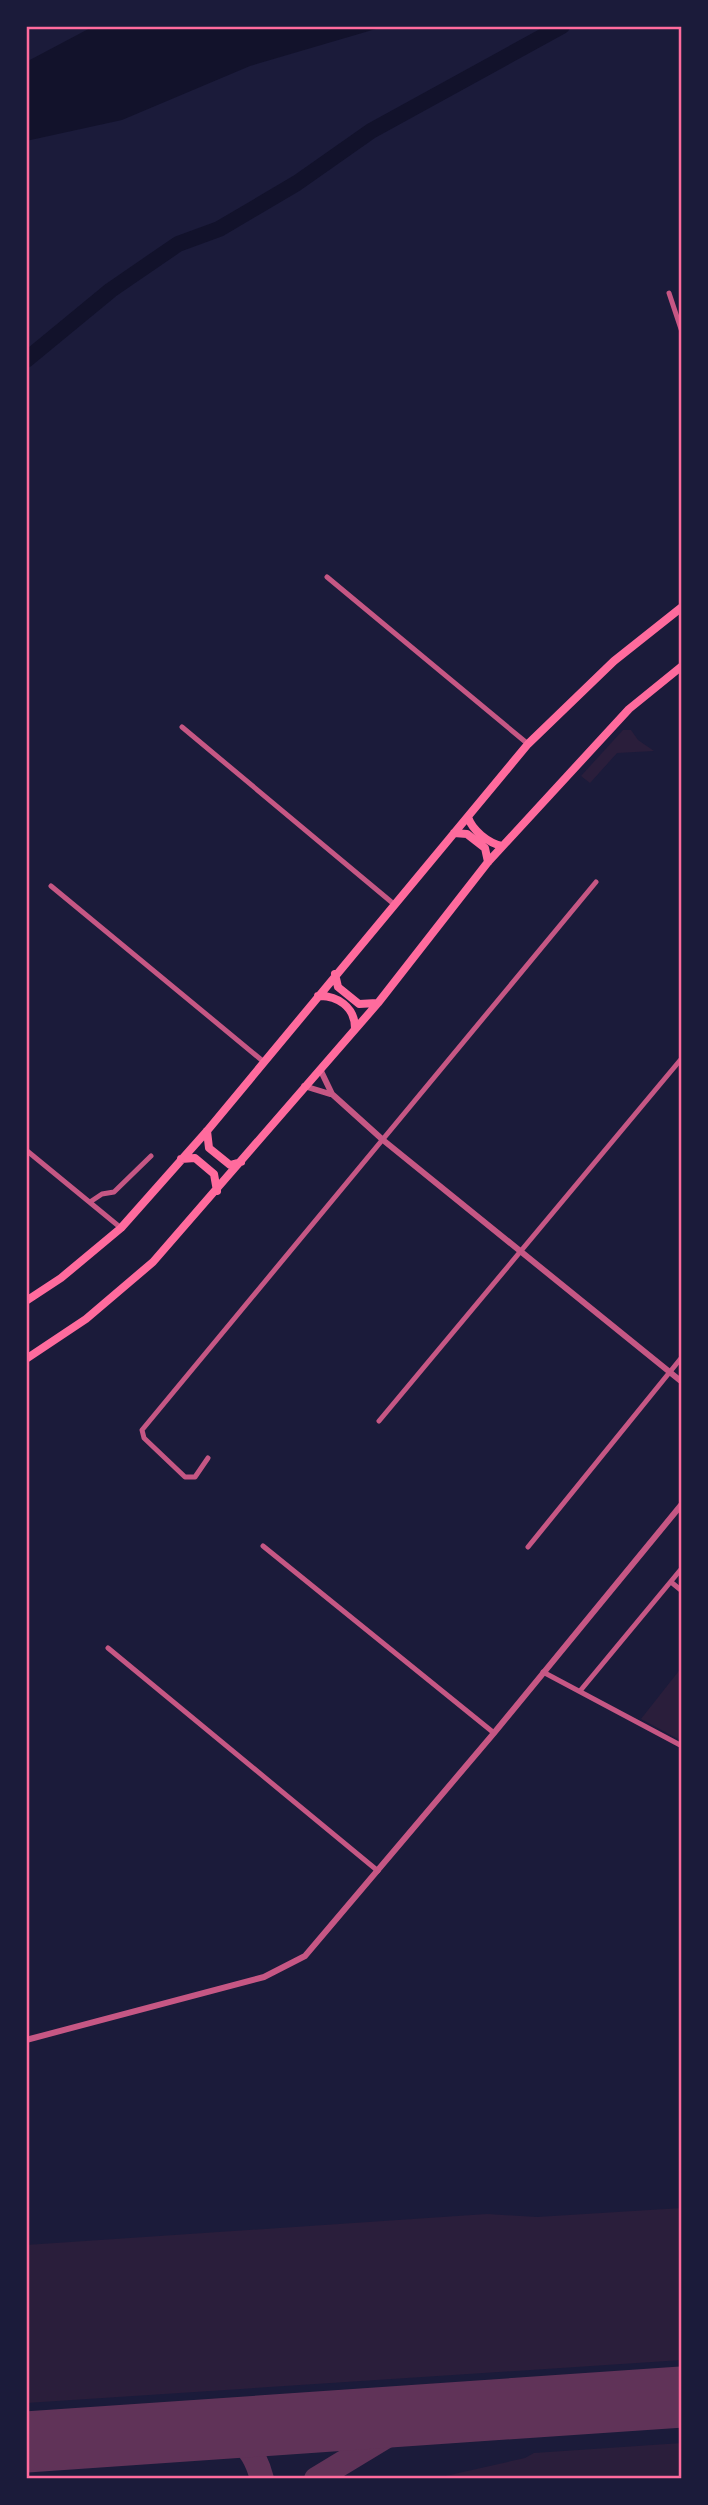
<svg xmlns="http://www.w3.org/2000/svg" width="708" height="2505" font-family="'Exo 2',sans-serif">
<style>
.green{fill:#2a1e3b}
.water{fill:#12122b}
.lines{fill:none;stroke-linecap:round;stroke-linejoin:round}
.river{stroke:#12122b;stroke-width:16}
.taxiway{stroke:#603358;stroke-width:24}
.runway{stroke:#603358;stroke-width:61}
.minor{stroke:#c65784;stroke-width:5}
.tertiary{stroke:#c65784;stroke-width:6}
.primary{stroke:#ff6b9d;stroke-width:8}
.neatline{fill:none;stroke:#ff6b9d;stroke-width:2.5}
</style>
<rect width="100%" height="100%" fill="#1b1b3a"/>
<path class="green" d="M623,730h8l7,10 16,11 -37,2 -27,30 -9,-7z
M682,1667v74l-41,-22z
M682,2208v152l-656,43v-158l461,-31 50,3z
M682,2443v36h-250l93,-21 9,-5z"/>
<path class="water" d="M94,26h292l-136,40 -128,54 -96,21v-79z"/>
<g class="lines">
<path class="river" d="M26,360l85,-70 67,-46 41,-15 78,-46 74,-52 191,-105"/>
<path class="taxiway" d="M185,2432c42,0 65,1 77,47
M316,2479l71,-43 83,-24"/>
<path class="runway" d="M26,2442l656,-45"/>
<path class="minor" d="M669,293l13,39
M327,577l201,167
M182,727l213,178
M51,886l213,176
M26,1150l95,78
M90,1202l12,-8 12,-2 37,-36
M379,1421l303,-363
M208,1458l-13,19h-10l-41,-39 -2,-8 454,-548
M263,1546l231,187
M528,1547l154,-190
M671,1582l11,9
M108,1648l270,223
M543,1672l139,74
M580,1691l102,-123"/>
<path class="tertiary" d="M320,1069l12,25 51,46 299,242
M304,1086l26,8
M26,2040l238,-63 41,-21 189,-223 188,-229"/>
<path class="primary" d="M468,817c4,13 20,26 34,29
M454,833l13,1 18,14 3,14
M335,974l3,13 21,17 18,-1
M318,996c19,-1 37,11 37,32
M207,1131l2,17 21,17 11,-3
M181,1159l14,-1 19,16 3,17
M26,1301l35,-23 60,-50 86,-97 321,-387 86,-83 68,-54
M26,1359l60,-40 67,-57 225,-259 110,-141 141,-153 53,-43"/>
</g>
<rect width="708" height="2505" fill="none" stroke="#1b1b3a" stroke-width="56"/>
<rect x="28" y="28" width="652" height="2449" class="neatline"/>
</svg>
